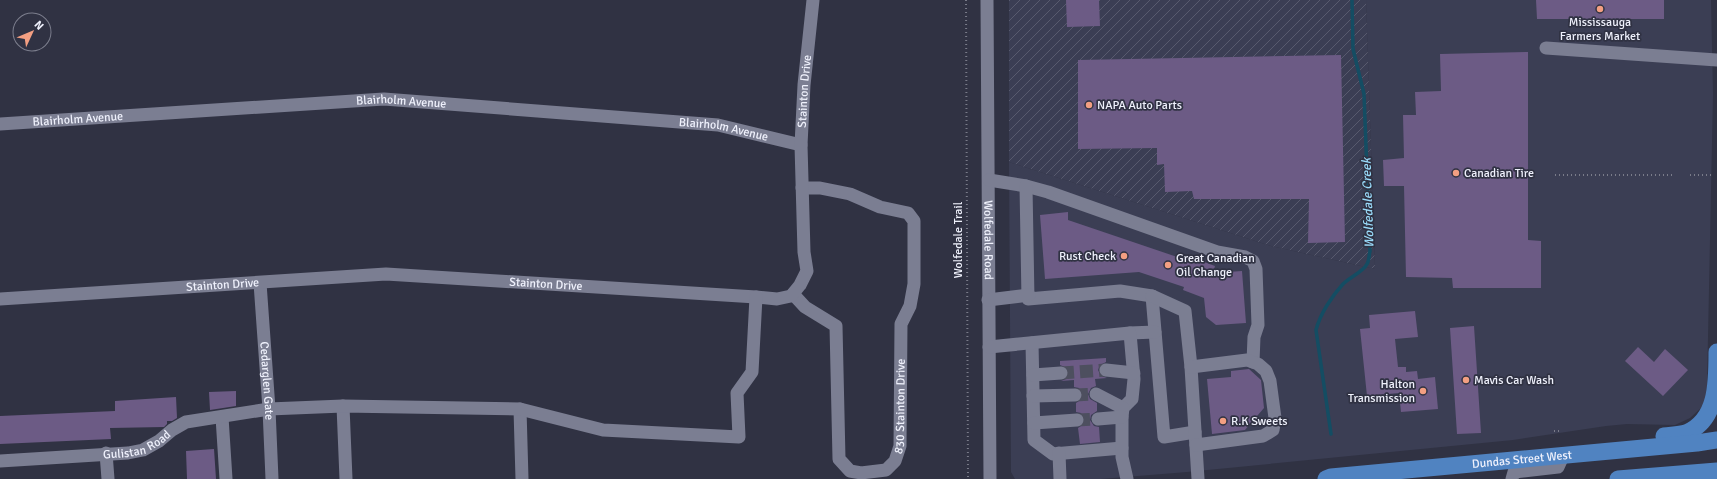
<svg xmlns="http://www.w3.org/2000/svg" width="1717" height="479" font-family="Signika,sans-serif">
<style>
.built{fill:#3b3e54}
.industrial{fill:url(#industrial-furrows)}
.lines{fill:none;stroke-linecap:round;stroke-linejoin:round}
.stream{stroke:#144d63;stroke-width:3.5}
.building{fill:#6c5b85}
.minor-tunnel{stroke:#4d4f5f;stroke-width:13;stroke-dasharray:13 6;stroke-linecap:butt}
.path{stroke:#797b89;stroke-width:2;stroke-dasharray:1 3;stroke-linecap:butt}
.minor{stroke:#7b7e92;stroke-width:13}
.major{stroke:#5083c1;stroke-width:17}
.poi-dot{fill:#f39f82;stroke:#303243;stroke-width:1.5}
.labels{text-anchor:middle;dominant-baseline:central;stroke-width:3.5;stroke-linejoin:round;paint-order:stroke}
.poi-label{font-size:12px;fill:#eff1fc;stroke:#303243;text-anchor:start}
.street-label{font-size:12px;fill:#eff1fc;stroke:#303243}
.water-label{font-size:13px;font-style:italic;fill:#99daf9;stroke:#303243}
</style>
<defs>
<pattern id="industrial-furrows" width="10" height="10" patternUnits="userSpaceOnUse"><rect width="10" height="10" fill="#3b3e54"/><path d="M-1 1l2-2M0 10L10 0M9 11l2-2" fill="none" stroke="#585a6e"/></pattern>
</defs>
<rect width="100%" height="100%" fill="#303243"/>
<path class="built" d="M1366,0h345l2,94 -6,292 -2,15 -4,7 -11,10 -15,7 -48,-1 -21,2 -93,14 -326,32 -86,7h-86l-4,-7 -2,-310 262,84 104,23z"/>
<path class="industrial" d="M1009,0h357l9,269 -104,-23 -262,-84z"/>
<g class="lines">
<path class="stream" d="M1331,434l-15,-104c4,-16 16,-34 27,-46 7,-7 20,-12 24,-20 2,-3 2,-9 3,-13l-6,-157 -11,-45 -1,-49"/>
</g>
<path class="building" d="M1066,0h33l1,26 -33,1z
M1536,0h128v19h-127z
M1528,52v188l13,1v47h-88l-1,-10 -46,-1 -2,-91h-20l-1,-26 21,-2 -1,-43h13l-1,-23 26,-1 -1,-37z
M1341,55l4,187 -37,1 1,-44h-115l-2,-8 -27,1 -1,-28 -7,1v-17l-79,1v-89z
M1068,212v8l124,42 1,-4 22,8 -2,7 29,-2 4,52 -30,2 -10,-8 -2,-19 -21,-8 1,-3 -45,-15 -94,7 -5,-64z
M1415,311l3,26 -23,2 3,28h8v5l11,-1 1,8 17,-2 3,32 -37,3 -2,-19 -32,3 -7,-67 10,-1 -1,-13z
M1474,326l7,107 -24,1 -7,-106z
M1638,347l16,15 11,-13 23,21 -25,26 -38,-35z
M1106,358v4l-6,3 -2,5 3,6 6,2 -12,1 1,7 -5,2 -3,6 2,5 7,4v8l-6,4 -1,5 4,6 5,1 1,15 -20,2 -2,-16 6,-4 1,-5 -4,-6 -5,-1v-9l6,-4 1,-5 -4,-6 -5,-1v-7l-13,1 5,-2 3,-6 -2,-5 -7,-3v-4z
M1249,369l12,11 3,28 -19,22 -33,4 -5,-55 24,-2v-6z
M236,391v15l-26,4 -1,-18z
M176,397l1,21 -5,3h-5v3l-3,3 -54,1 1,11 -111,5v-28l115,-5v-10z
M214,449l2,30h-29l-1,-28z"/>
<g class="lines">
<path class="minor-tunnel" d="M1061,373l45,-3
M1075,395l21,-1
M1077,420l21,-1"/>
<path class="path" d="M966,0l2,479
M1555,175h119
M1690,175h24
M1554,431h6"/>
<g class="minor">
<path id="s1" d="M987,0l3,479"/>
<path d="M1546,48l171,12"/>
<path id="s2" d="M0,124l384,-25 334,26 83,20"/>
<path d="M989,180l37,6 22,6 169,60 28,5 8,4 3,8 2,56 -4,12 -1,25"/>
<path d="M1026,186l2,113 92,-8 32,5 12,141 31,-5"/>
<path id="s3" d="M260,283l9,126 3,70"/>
<path id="s4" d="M793,294l12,13 31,19 3,133 11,12 11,2 25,-3 9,-9 5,-15 1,-122 9,-18 4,-22v-63l-6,-8 -28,-6 -30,-13 -30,-6h-18"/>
<path d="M1152,296l33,15 6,56 7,112"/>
<path id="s5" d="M0,299l386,-25 370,23 21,2 14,-3 9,-11 7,-14 -3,-19 -3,-107 3,-60 9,-85"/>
<path d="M988,300l41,-5"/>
<path d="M1130,333l25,-1"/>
<path d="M1032,343l2,97 19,14 69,-6"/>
<path d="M989,347l141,-14 4,46 -2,20 -9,9 -1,9v40l5,22"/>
<path d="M1191,367l56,-7 11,4 8,7 4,10 5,37 -2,12 -10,6 -67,9"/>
<path d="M1106,370l28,3"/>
<path d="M1033,375l28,-2"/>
<path d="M1096,394l27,14"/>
<path d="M1033,396l42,-1"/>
<path d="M343,406l3,73"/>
<path d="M520,409l2,70"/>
<path d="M222,417l4,62"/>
<path d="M1098,419l24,-2"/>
<path d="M1034,423l43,-3"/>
<path d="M106,453l2,26"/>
<path d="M1059,453l1,26"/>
<path id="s6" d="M0,461l128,-8 15,-3 16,-9 13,-11 14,-8 83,-13 74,-3 177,3 83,21 136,7 -2,-44 15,-21 4,-75"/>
<path d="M1512,479l2,-7 44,-5 5,-11"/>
</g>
<g class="major">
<path d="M1664,436c7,-1 15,-1 22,-3 31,-13 31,-49 31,-81"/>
<path id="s7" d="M1326,479l5,-2 366,-34 20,-3"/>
<path d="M1618,479l99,-8"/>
</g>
</g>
<g class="poi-dot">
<circle cx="1600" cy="9" r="4"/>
<circle cx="1089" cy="105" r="4"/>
<circle cx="1456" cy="173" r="4"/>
<circle cx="1124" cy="256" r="4"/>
<circle cx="1168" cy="265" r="4"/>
<circle cx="1466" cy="380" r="4"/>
<circle cx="1423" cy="391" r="4"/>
<circle cx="1223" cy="421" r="4"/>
</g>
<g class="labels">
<g class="poi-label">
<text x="1600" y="22" text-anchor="middle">Mississauga<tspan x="1600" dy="14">Farmers Market</tspan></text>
<text x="1097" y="105">NAPA Auto Parts</text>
<text x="1464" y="173">Canadian Tire</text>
<text x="1116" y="256" text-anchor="end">Rust Check</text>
<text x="1176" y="258">Great Canadian<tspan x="1176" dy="14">Oil Change</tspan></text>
<text x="1474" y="380">Mavis Car Wash</text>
<text x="1415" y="384" text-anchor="end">Halton<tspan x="1415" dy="14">Transmission</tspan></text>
<text x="1231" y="421">R.K Sweets</text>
</g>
<g class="street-label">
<text stroke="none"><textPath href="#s5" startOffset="1003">Stainton Drive</textPath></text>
<text stroke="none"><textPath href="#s2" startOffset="402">Blairholm Avenue</textPath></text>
<text stroke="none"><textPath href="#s2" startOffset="78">Blairholm Avenue</textPath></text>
<text stroke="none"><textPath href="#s2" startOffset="726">Blairholm Avenue</textPath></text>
<text transform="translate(958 240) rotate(-90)">Wolfedale Trail</text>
<text stroke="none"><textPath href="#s1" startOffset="240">Wolfedale Road</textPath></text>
<text stroke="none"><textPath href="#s5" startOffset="547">Stainton Drive</textPath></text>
<text stroke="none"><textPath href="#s5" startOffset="223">Stainton Drive</textPath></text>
<text stroke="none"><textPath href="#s3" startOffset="98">Cedarglen Gate</textPath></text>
<text stroke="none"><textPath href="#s4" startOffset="308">830 Stainton Drive</textPath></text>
<text stroke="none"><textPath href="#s6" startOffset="139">Gulistan Road</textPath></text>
<text stroke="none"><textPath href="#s7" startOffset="197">Dundas Street West</textPath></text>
</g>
<g class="water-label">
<text transform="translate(1368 203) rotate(-92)">Wolfedale Creek</text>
</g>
</g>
<g transform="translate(32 32) rotate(46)"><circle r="19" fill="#303243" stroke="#7c7e8d"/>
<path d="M0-3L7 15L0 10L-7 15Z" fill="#f39f82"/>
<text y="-6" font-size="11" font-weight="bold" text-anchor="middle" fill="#eff1fc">N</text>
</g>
</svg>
